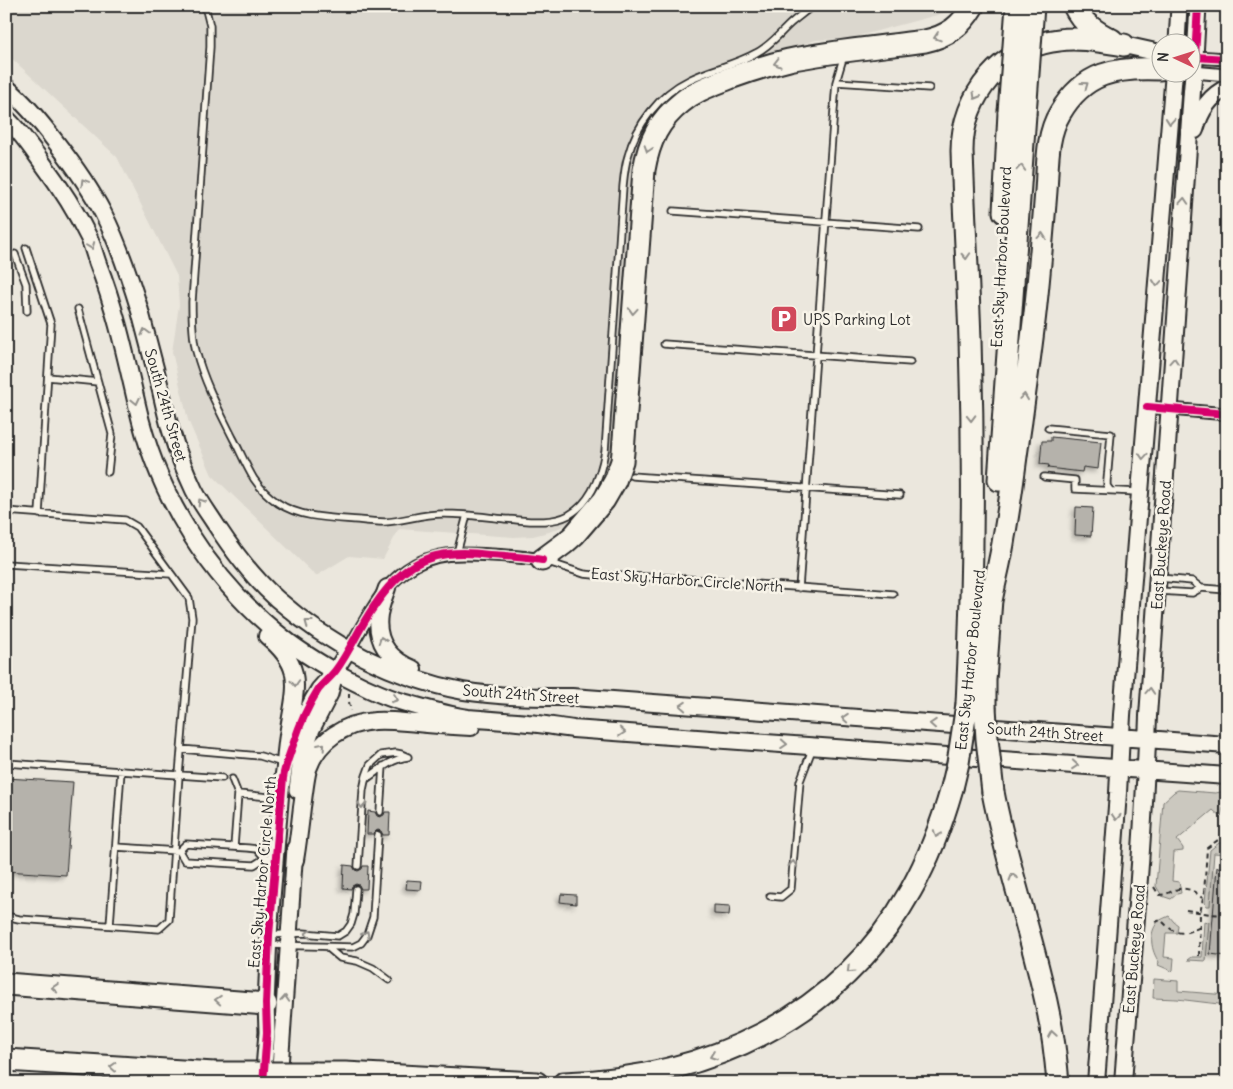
<svg xmlns="http://www.w3.org/2000/svg" width="1233" height="1089" font-family="Delius,sans-serif">
<style>
.built{fill:#dbd7ce}
.green{fill:#cbc8bf;stroke:#7b7a75}
.building{fill:#b5b2ab;stroke:#2b2b2b;filter:url(#shadow)}
.lines{fill:none;stroke-linecap:round;stroke-linejoin:round}
.service-casing{stroke:#2b2b2b;stroke-width:9}
.minor-casing{stroke:#2b2b2b;stroke-width:15}
.tertiary-casing{stroke:#2b2b2b;stroke-width:19}
.secondary-casing{stroke:#2b2b2b;stroke-width:20}
.motorway-casing{stroke:#2b2b2b;stroke-width:25}
.path{stroke:#2b2b2b;stroke-width:2;stroke-dasharray:5 4;stroke-linecap:butt}
.service{stroke:#f7f3e8;stroke-width:5.5}
.minor{stroke:#f7f3e8;stroke-width:11}
.tertiary{stroke:#f7f3e8;stroke-width:15}
.secondary{stroke:#f7f3e8;stroke-width:16}
.motorway{stroke:#f7f3e8;stroke-width:21}
.motorway-bridge-casing{stroke:#2b2b2b;stroke-width:25;stroke-linecap:butt}
.motorway-bridge{stroke:#f7f3e8;stroke-width:21}
.cycleway-casing{stroke:#f7f3e8;stroke-width:11}
.cycleway{stroke:#d6006c;stroke-width:8}
.oneway{stroke:#918f8a}
.labels{text-anchor:middle;dominant-baseline:central;stroke-width:5;stroke-linejoin:round;paint-order:stroke}
.street-label{font-size:15px;fill:#2b2b2b;stroke:#f7f3e8}
.poi-label{font-size:15px;fill:#2b2b2b;stroke:#f7f3e8;text-anchor:start}
</style>
<defs>
<filter id="shadow"><feDropShadow dx="-3" dy="3" stdDeviation="2.5" flood-color="#0004"/></filter>
</defs>
<rect width="100%" height="100%" fill="#ebe7dd"/>
<filter id="ink" filterUnits="userSpaceOnUse"><feTurbulence type="fractalNoise" baseFrequency=".02" numOctaves="2"/><feDisplacementMap in="SourceGraphic" scale="10" xChannelSelector="R" yChannelSelector="G"/><feConvolveMatrix kernelMatrix="1 2 1 2 8 2 1 2 1" color-interpolation-filters="sRGB"/></filter>
<g filter="url(#ink)">
<path class="built" d="M6,6h947l-1,5 -105,28 -31,1 -114,39 -59,59 -7,19 -4,22 -20,278 -3,12 -11,24 -20,23 -17,11 -12,5 -16,4 -19,1 -115,-8 -16,30 -34,-3 -33,20 -104,-101 -24,-55 -16,-68 7,-47 -2,-29 -60,-119 -111,-104z"/>
<path class="green" d="M1178,790l37,3 12,-2v18l-4,-1 -2,9 -8,-7 -36,30 6,8v3l-9,1 -2,29 7,1 2,11 -4,1 -6,5 -9,-3 -6,-10 7,-84 11,-10z
M1219,843h8v11l-13,-1 -4,53h-4l-1,-4 5,-52z
M1169,916l5,6 4,3 -1,8h-11l-2,24 10,1 -1,12 -1,1 -14,-6 1,-3c-8,-11 -11,-29 -1,-40 3,-3 7,-4 11,-6z
M1204,921l5,1 -3,39 -18,-1 4,-3h10z
M1154,979l24,2v10l49,4v10l-50,-6 -24,-1z"/>
<path class="building" d="M1051,437l50,5 -3,27 -15,-2 -1,5 -34,-4 1,-3 -9,-1 2,-23h9z
M1076,507l17,1 -2,28 -16,-1z
M6,778l67,4 -7,93 -60,-4z
M368,811l7,1 2,4 3,1 4,-2 1,-3h5l-1,23h-6l-2,-4 -3,-1 -2,1 -3,3h-6z
M344,865l9,1 2,4 3,1 4,-2 1,-3h5l-1,23h-6l-2,-4 -3,-1 -4,2 -1,3 -8,-1z
M1217,867l10,1v88l-17,-2z
M407,880l15,1 -1,9 -15,-1z
M561,894l15,1v9l-16,-2z
M714,905l16,1 -1,9 -15,-1z"/>
<g class="lines">
<g class="service-casing">
<path id="service" d="M205,6l5,20v21l-18,255c0,16 0,33 4,49 8,31 23,59 37,87 7,13 13,28 21,41 6,9 14,17 24,24 22,15 54,15 80,17 9,1 18,2 27,2 20,-1 39,-9 60,-8 20,0 40,3 60,5 20,1 45,6 64,-4 23,-13 32,-41 36,-64l18,-265c1,-10 2,-21 5,-30 8,-31 32,-62 61,-76 21,-11 46,-15 67,-27 14,-7 23,-19 35,-30 7,-6 14,-11 21,-17
M836,82l93,6
M673,211l246,18
M26,248l25,76 -12,190
M15,254l11,30 1,27
M78,309l34,125 -4,38
M664,344l246,18
M48,377l50,5
M1048,428l63,6 -4,47v5l3,4
M632,476l268,19
M1044,477l31,3v9l63,3
M6,511l119,9 12,7 52,71 3,20 -13,157 -10,145 -10,9 -140,-10 -13,-3
M457,553l10,-38
M548,562l36,12 10,1 77,3 222,16
M6,564l165,10
M1160,578l32,3 9,7 26,2
M799,588l37,-506 8,-27
M1159,591l33,2 9,-5
M181,749l79,7 23,7
M6,763l216,15
M232,779l6,15 -4,53
M365,780c14,-10 26,-21 43,-23
M238,794l42,4
M380,812l3,-46
M116,847l61,4
M179,851l6,10 69,4 11,-7 9,1
M179,851l7,-7 62,4 9,1 8,9
M358,866l5,-76 3,-14 4,-11 11,-10 15,-2 5,1 7,3
M770,896l11,1 10,-8 9,-108 13,-34
M110,925l11,-154
M269,935l34,-2 35,3 8,-5 5,-7 3,-10 2,-25
M269,945l84,2 8,-4 6,-8 6,-18 5,-82
M327,947l13,11 17,3 16,7 16,12"/>
</g>
<g class="minor-casing">
<path id="minor" d="M1195,57l32,2
M1193,72l34,3
M1147,407l80,7
M349,649c12,-20 23,-42 38,-61 6,-7 13,-13 20,-18 27,-19 55,-17 85,-15 17,1 33,2 50,5"/>
</g>
<g class="tertiary-casing">
<path id="tertiary" d="M1177,42l2,-36
M1195,57l3,-51
M297,790l3,-23 3,-12 9,-26 18,-35 5,-21
M263,1081l4,-49 -1,-28 3,-69 12,-145 4,-26 17,-43 11,-22 6,-10 16,-18 14,-22
M279,1082l16,-234"/>
</g>
<g class="secondary-casing">
<path id="secondary" d="M1124,45l36,8
M6,87c19,16 34,34 49,54 18,23 35,47 48,72 16,31 27,65 37,98 7,27 14,53 21,80 3,13 6,27 10,40 6,20 14,40 23,59 6,12 15,24 22,35 17,26 37,53 61,74 52,46 117,79 186,92 36,6 73,6 109,6l655,48
M6,118c14,13 24,28 35,43 18,24 35,50 48,77 4,9 6,18 9,26 18,46 28,94 39,141 20,91 74,177 149,235 15,12 32,22 49,32 23,12 46,24 71,31 21,6 41,12 62,15 20,2 40,3 60,5 15,1 30,4 45,6l654,47
M1195,130c5,-19 14,-34 32,-42
M387,588c-3,8 -6,17 -8,26 -4,27 9,45 34,55
M267,636c32,27 31,43 24,81 -3,16 -5,31 -6,47
M295,860c3,-18 5,-35 7,-53 2,-12 3,-26 6,-38 10,-29 37,-46 67,-48 14,-1 28,1 42,2 18,2 36,3 54,4
M1096,1083l22,-290 4,-78 52,-643
M1123,1083c9,-122 21,-244 25,-367l44,-625 3,-34 -5,-1"/>
</g>
<g class="motorway-casing">
<path id="motorway" d="M1074,6c8,17 22,26 38,34
M1004,212l5,-100
M999,480l26,-366
M542,560l23,-17 9,-8 30,-35 11,-19 7,-20 1,-9 21,-282c5,-29 15,-50 38,-68 14,-12 31,-17 48,-24 19,-7 38,-13 59,-18 44,-9 91,-13 136,-19 23,-5 36,-15 48,-35
M991,601c4,-21 10,-42 13,-64 7,-38 11,-77 17,-116 5,-39 11,-78 15,-117 4,-37 7,-75 10,-113 2,-26 0,-55 14,-78 24,-41 56,-46 100,-44
M967,704c6,-121 7,-243 3,-364 -2,-63 -6,-126 -8,-189 0,-55 41,-105 97,-111 21,-3 44,2 65,5
M985,707v-27l7,-94
M993,792c14,74 40,145 55,219 5,23 8,48 10,72
M6,984l260,20
M6,1060l208,13
M316,1073h29l192,10
M564,1083c143,-5 275,-64 347,-193 18,-32 31,-67 41,-102"/>
</g>
<path class="path" d="M349,693v9l2,9
M1154,887l5,8c8,0 10,-3 16,-5 11,-4 20,1 27,8
M1186,910l24,4 17,1
M1155,922l6,-2c14,15 21,16 39,7
M1199,956l1,-43 4,-19 3,-46 11,-8 9,1"/>
<use href="#service" class="service"/>
<use href="#minor" class="minor"/>
<use href="#tertiary" class="tertiary"/>
<use href="#secondary" class="secondary"/>
<use href="#motorway" class="motorway"/>
<g class="motorway-bridge-casing">
<path id="motorway-bridge" d="M1009,112l8,-106
M1025,114l8,-108
M985,707l2,32 6,53
M952,788l6,-25 9,-59
M214,1073h102"/>
</g>
<use href="#motorway-bridge" class="motorway-bridge"/>
<g class="cycleway-casing">
<path id="cycleway" d="M1198,6l-3,51 32,2
M1147,407l80,7
M263,1083l4,-51 -1,-28 3,-69 14,-157c2,-13 7,-24 11,-36 6,-18 14,-36 24,-52 5,-7 12,-12 18,-20 14,-19 23,-42 37,-62 18,-27 39,-50 74,-54 14,-2 28,-1 42,1 17,1 35,2 53,5"/>
</g>
<use href="#cycleway" class="cycleway"/>
</g>
<defs><path id="oneway-chevron" d="M-2-3.5L2.5 0L-2 3.5" fill="none" stroke-width="1.6" stroke-linecap="round" stroke-linejoin="round" transform="scale(1.25)"/></defs>
<g class="oneway">
<use href="#oneway-chevron" transform="translate(937 37) rotate(162)"/>
<use href="#oneway-chevron" transform="translate(777 63) rotate(166)"/>
<use href="#oneway-chevron" transform="translate(1085 85) rotate(-36)"/>
<use href="#oneway-chevron" transform="translate(976 96) rotate(120)"/>
<use href="#oneway-chevron" transform="translate(1170 121) rotate(95)"/>
<use href="#oneway-chevron" transform="translate(648 149) rotate(108)"/>
<use href="#oneway-chevron" transform="translate(1021 168) rotate(-86)"/>
<use href="#oneway-chevron" transform="translate(84 182) rotate(-121)"/>
<use href="#oneway-chevron" transform="translate(1184 201) rotate(-86)"/>
<use href="#oneway-chevron" transform="translate(1042 236) rotate(-85)"/>
<use href="#oneway-chevron" transform="translate(91 246) rotate(69)"/>
<use href="#oneway-chevron" transform="translate(966 256) rotate(87)"/>
<use href="#oneway-chevron" transform="translate(1157 283) rotate(95)"/>
<use href="#oneway-chevron" transform="translate(633 311) rotate(94)"/>
<use href="#oneway-chevron" transform="translate(145 332) rotate(-105)"/>
<use href="#oneway-chevron" transform="translate(1174 361) rotate(-86)"/>
<use href="#oneway-chevron" transform="translate(1024 397) rotate(-82)"/>
<use href="#oneway-chevron" transform="translate(136 401) rotate(77)"/>
<use href="#oneway-chevron" transform="translate(971 418) rotate(89)"/>
<use href="#oneway-chevron" transform="translate(1143 456) rotate(94)"/>
<use href="#oneway-chevron" transform="translate(201 502) rotate(-123)"/>
<use href="#oneway-chevron" transform="translate(308 623) rotate(-143)"/>
<use href="#oneway-chevron" transform="translate(382 640) rotate(-110)"/>
<use href="#oneway-chevron" transform="translate(295 683) rotate(86)"/>
<use href="#oneway-chevron" transform="translate(1150 691) rotate(-86)"/>
<use href="#oneway-chevron" transform="translate(395 699) rotate(20)"/>
<use href="#oneway-chevron" transform="translate(683 706) rotate(-176)"/>
<use href="#oneway-chevron" transform="translate(845 718) rotate(-176)"/>
<use href="#oneway-chevron" transform="translate(933 724) rotate(-176)"/>
<use href="#oneway-chevron" transform="translate(622 732) rotate(4)"/>
<use href="#oneway-chevron" transform="translate(784 744) rotate(4)"/>
<use href="#oneway-chevron" transform="translate(322 746) rotate(-49)"/>
<use href="#oneway-chevron" transform="translate(1075 765) rotate(5)"/>
<use href="#oneway-chevron" transform="translate(362 805) rotate(94)"/>
<use href="#oneway-chevron" transform="translate(1116 817) rotate(94)"/>
<use href="#oneway-chevron" transform="translate(937 834) rotate(111)"/>
<use href="#oneway-chevron" transform="translate(793 864) rotate(-85)"/>
<use href="#oneway-chevron" transform="translate(1013 877) rotate(-106)"/>
<use href="#oneway-chevron" transform="translate(308 934) rotate(-177)"/>
<use href="#oneway-chevron" transform="translate(366 934) rotate(-62)"/>
<use href="#oneway-chevron" transform="translate(850 970) rotate(136)"/>
<use href="#oneway-chevron" transform="translate(55 988) rotate(-176)"/>
<use href="#oneway-chevron" transform="translate(285 999) rotate(-86)"/>
<use href="#oneway-chevron" transform="translate(218 1000) rotate(-176)"/>
<use href="#oneway-chevron" transform="translate(1052 1034) rotate(-99)"/>
<use href="#oneway-chevron" transform="translate(713 1056) rotate(160)"/>
<use href="#oneway-chevron" transform="translate(113 1067) rotate(-177)"/>
</g>
</g>
<defs>
<g id="parking-square" transform="scale(1.4375)"><rect x="-9" y="-9" width="18" height="18" rx="4" fill="#d1495b" stroke="#f7f3e8"/><path d="M-3.5-5.5H1a3.5 3.5 0 0 1 0 7H-1V5.5H-3.5ZM-1-3.4V-.6H.8a1.4 1.4 0 0 0 0-2.8Z" fill="#fff"/></g>
</defs>
<g fill-rule="evenodd">
<use href="#parking-square" x="784" y="319"/>
</g>
<g class="labels">
<g class="street-label">
<text transform="translate(1001 257) rotate(-87)">East Sky Harbor Boulevard</text>
<text transform="translate(166 405) rotate(74)">South 24th Street</text>
<text transform="translate(1161 545) rotate(-86)">East Buckeye Road</text>
<text transform="translate(687 580) rotate(4)">East Sky Harbor Circle North</text>
<text transform="translate(970 660) rotate(-84)">East Sky Harbor Boulevard</text>
<text transform="translate(521 694) rotate(4)">South 24th Street</text>
<text transform="translate(1045 732) rotate(4)">South 24th Street</text>
<text transform="translate(262 872) rotate(-85)">East Sky Harbor Circle North</text>
<text transform="translate(1134 949) rotate(-85)">East Buckeye Road</text>
</g>
<g class="poi-label">
<text x="803" y="319">UPS Parking Lot</text>
</g>
</g>
<rect width="1233" height="1089" fill="none" stroke="#f7f3e8" stroke-width="25"/>
<rect x="12" y="12" width="1208" height="1064" fill="none" stroke="#2b2b2b" stroke-width="2" filter="url(#ink)"/>
<g transform="translate(1176 58) rotate(274)"><circle r="24" fill="#f7f3e8" stroke="#a5a39c"/>
<path d="M0-4L9 19L0 12L-9 19Z" fill="#d1495b"/>
<text y="-8" font-size="14" font-weight="bold" text-anchor="middle" fill="#2b2b2b">N</text>
</g>
</svg>
